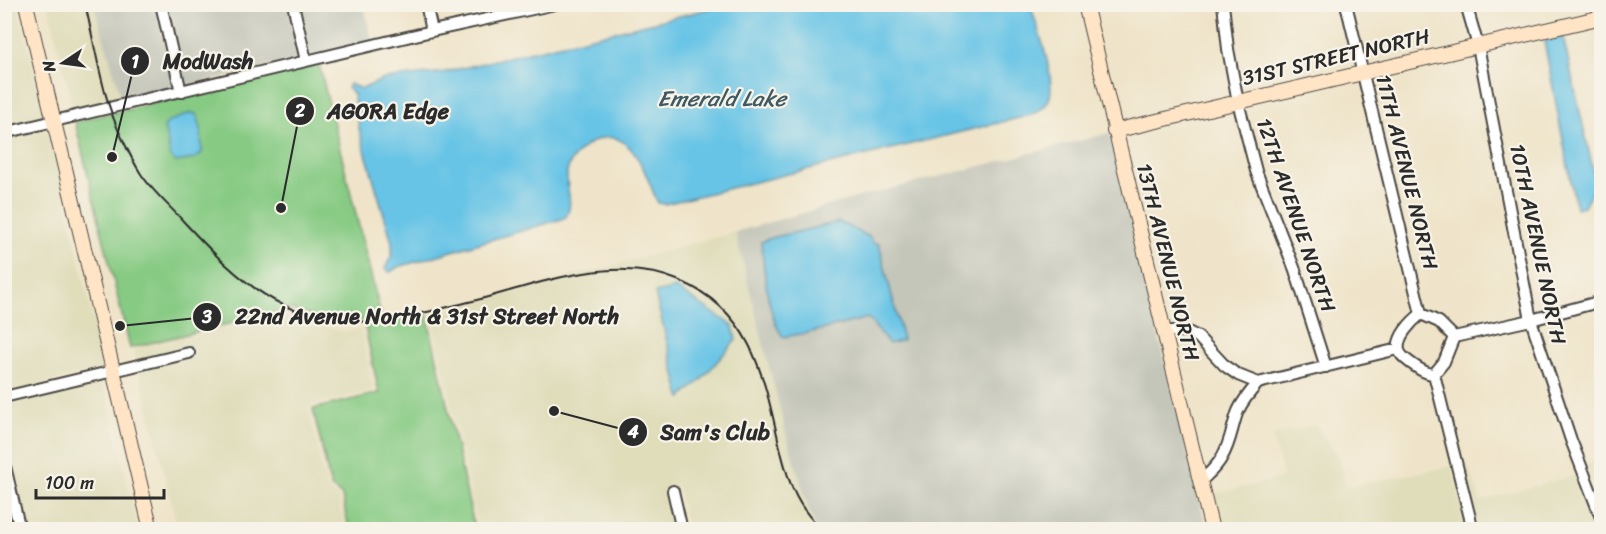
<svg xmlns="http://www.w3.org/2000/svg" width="1606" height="534" font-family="Sriracha,sans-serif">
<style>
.built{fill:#e0ddbb}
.industrial{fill:#c4c6b9;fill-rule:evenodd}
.green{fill:#86ca83;stroke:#587a57;stroke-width:1.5}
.water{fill:#68c4e6;stroke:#4a7888;stroke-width:1.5}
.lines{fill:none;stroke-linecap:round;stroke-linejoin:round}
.street-casing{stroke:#484743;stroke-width:14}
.secondary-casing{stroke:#484743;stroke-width:16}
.street{stroke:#fff;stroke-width:10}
.secondary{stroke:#ffe4c6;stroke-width:14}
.rail{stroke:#2b2b2b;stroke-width:2}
.labels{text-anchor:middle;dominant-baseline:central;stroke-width:4.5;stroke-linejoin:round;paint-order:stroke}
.street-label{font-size:21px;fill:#2b2b2b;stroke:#f7f3e8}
.water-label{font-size:22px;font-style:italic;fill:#3d5963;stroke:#f7f3e8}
.leader{fill:none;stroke:#2b2b2b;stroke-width:2}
.callout-dot{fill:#2b2b2b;stroke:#f7f3e8;stroke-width:2}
.mark-label{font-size:18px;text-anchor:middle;font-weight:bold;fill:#fff}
.callout-label{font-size:22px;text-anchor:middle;font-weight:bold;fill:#2b2b2b;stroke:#f7f3e8;stroke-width:4.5;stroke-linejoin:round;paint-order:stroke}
</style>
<rect width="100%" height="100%" fill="#f7f3e8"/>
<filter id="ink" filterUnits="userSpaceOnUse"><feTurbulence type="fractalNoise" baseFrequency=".0167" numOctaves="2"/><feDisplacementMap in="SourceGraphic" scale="12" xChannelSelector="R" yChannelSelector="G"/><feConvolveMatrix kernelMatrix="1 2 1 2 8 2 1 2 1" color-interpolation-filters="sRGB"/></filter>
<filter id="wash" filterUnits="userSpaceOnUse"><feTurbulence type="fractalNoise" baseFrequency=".008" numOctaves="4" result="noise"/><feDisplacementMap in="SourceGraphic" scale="24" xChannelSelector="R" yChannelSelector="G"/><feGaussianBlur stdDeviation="1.35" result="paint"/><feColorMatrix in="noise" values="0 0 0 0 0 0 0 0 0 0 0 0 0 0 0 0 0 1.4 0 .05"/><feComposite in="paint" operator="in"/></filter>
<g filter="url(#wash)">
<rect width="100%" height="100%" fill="#efe4c9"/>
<path class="built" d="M4,5h14l28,114 -42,9z
M48,5h46l28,96 -48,11z
M48,127l57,242 -101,23v-255z
M735,232l52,205 28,92h-128l-10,-44 -10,3 10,41h-202l3,-4 -47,-210z
M283,315l62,17 16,-3 13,61 -62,15 -3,5 18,78 11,10 7,31h-167l-39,-159 56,-14 -2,-8 -57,13 -2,-11z
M98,383l7,7 33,139h-113l-20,-88 -1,-40 78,-17z
M1316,425l23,33 7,29 106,-21 15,63h-250l-9,-34 76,-17 -12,-43z
M1601,460v46l-16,-41z
M1467,463l14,38 98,-27 19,50 -23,6 -97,-1 -16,-65z
M5,484l10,45h-10z"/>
<path class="industrial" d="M94,5h62l19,84 -53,12z
M166,5h122l13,54 -116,27z
M298,5h66l8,37 -62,15z
M1110,133l48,202 37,146 -2,2 3,2 11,44h-392l-28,-92 -52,-205 128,-36zM879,244l10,100 -21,-26 -103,-38 1,-8z"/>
<path class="green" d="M319,64l63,256 -43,1 -22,-3 -27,-9 -160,39 -55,-226z
M427,314l47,212 -13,4 -112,-1 -7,-33 -11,-9 -18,-78 66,-16 -14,-66z"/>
<path class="water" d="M1030,4c7,22 25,71 20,92 -2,10 -10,15 -19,19l-366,89 -7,-1 -2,-4c-11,-26 -27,-81 -67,-55 -9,6 -17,13 -21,24 -5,17 8,36 -3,50l-167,49 -8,5 -5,-3 7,-15v-12l-32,-109 -7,-39 -6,-6 2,-4 13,5 22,-10 62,-7 279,-67z
M1563,37l33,146 -12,23 -8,2 -32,-167z
M190,113l7,1 4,15 1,24 -8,6 -18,3 -5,-4 -7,-31 4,-5z
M839,222l31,15 2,6 7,1 24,96 -14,4 -21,-26 -56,14 -29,5c-17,-24 -18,-66 -22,-95l10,-4z
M676,288l57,38 3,14 -35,40 -20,18 -26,-105z"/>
</g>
<g filter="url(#ink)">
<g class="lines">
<g class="street-casing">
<path id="street" d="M161,4l20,88
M293,4l13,57
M426,4l6,27
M1223,4l5,45 10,53 18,69 39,99 31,97
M1346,4l75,310
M1466,4l12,42 53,274 40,120 31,80
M4,133l428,-102 123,-27
M1421,314c-9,7 -25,23 -22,36 1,6 9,11 13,14 7,5 14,10 22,10l10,-12 10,-25
M1421,314l18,8 15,15
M1163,331h23l12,6 27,29 13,9 20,8
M1454,337l77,-17 71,-19
M1434,374l39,156
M4,397l185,-44
M4,462l16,68
M1200,482c8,-8 17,-15 22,-25 9,-15 10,-31 16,-46 5,-11 12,-19 20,-28l140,-34
M673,491l9,39"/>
</g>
<g class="secondary-casing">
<path id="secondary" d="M26,4l125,526
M1085,4l127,526
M1114,131l488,-114"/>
</g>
<use href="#street" class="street"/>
<use href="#secondary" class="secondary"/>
<path class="rail" d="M85,4c11,45 17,95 38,136 5,11 11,23 18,34 11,17 29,32 43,48 44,47 88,93 156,99 44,4 91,-10 133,-20 66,-17 140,-48 207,-20 70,29 83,92 98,158 8,35 16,67 45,91"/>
</g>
</g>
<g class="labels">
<g class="street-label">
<text transform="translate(1336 57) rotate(-13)">31ST STREET NORTH</text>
<text transform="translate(1407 172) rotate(76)">11TH AVENUE NORTH</text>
<text transform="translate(1296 215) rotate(71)">12TH AVENUE NORTH</text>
<text transform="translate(1538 244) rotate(78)">10TH AVENUE NORTH</text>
<text transform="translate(1168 262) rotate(76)">13TH AVENUE NORTH</text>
</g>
<g class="water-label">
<text x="722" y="98">Emerald Lake</text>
</g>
</g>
<path class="leader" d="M112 157L135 61M281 208L300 111M120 326L207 317M554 411L633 432"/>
<g class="callout-dot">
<circle cx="112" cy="157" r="6"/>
<circle cx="281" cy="208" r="6"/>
<circle cx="120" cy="326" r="6"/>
<circle cx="554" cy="411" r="6"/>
<circle cx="135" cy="61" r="15"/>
<circle cx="300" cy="111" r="15"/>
<circle cx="207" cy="317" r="15"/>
<circle cx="633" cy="432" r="15"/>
</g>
<g class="mark-label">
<text x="135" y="68">1</text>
<text x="300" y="117">2</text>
<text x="207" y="323">3</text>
<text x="633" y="438">4</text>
</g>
<g class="callout-label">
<text x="208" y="69">ModWash</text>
<text x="388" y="119">AGORA Edge</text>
<text x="427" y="324">22nd Avenue North &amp; 31st Street North</text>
<text x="715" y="440">Sam's Club</text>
</g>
<rect width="1606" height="534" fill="none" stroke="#f7f3e8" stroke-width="24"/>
<g transform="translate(63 63) rotate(257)" stroke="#f7f3e8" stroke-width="4.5" paint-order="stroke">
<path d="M0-4.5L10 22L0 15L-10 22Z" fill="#2b2b2b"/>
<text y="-9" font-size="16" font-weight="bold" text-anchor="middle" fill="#2b2b2b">N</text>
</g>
<path d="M36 489v9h128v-9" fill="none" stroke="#2b2b2b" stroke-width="3"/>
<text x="45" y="489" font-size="18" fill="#2b2b2b" stroke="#f7f3e8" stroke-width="4.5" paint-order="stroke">100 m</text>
</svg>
